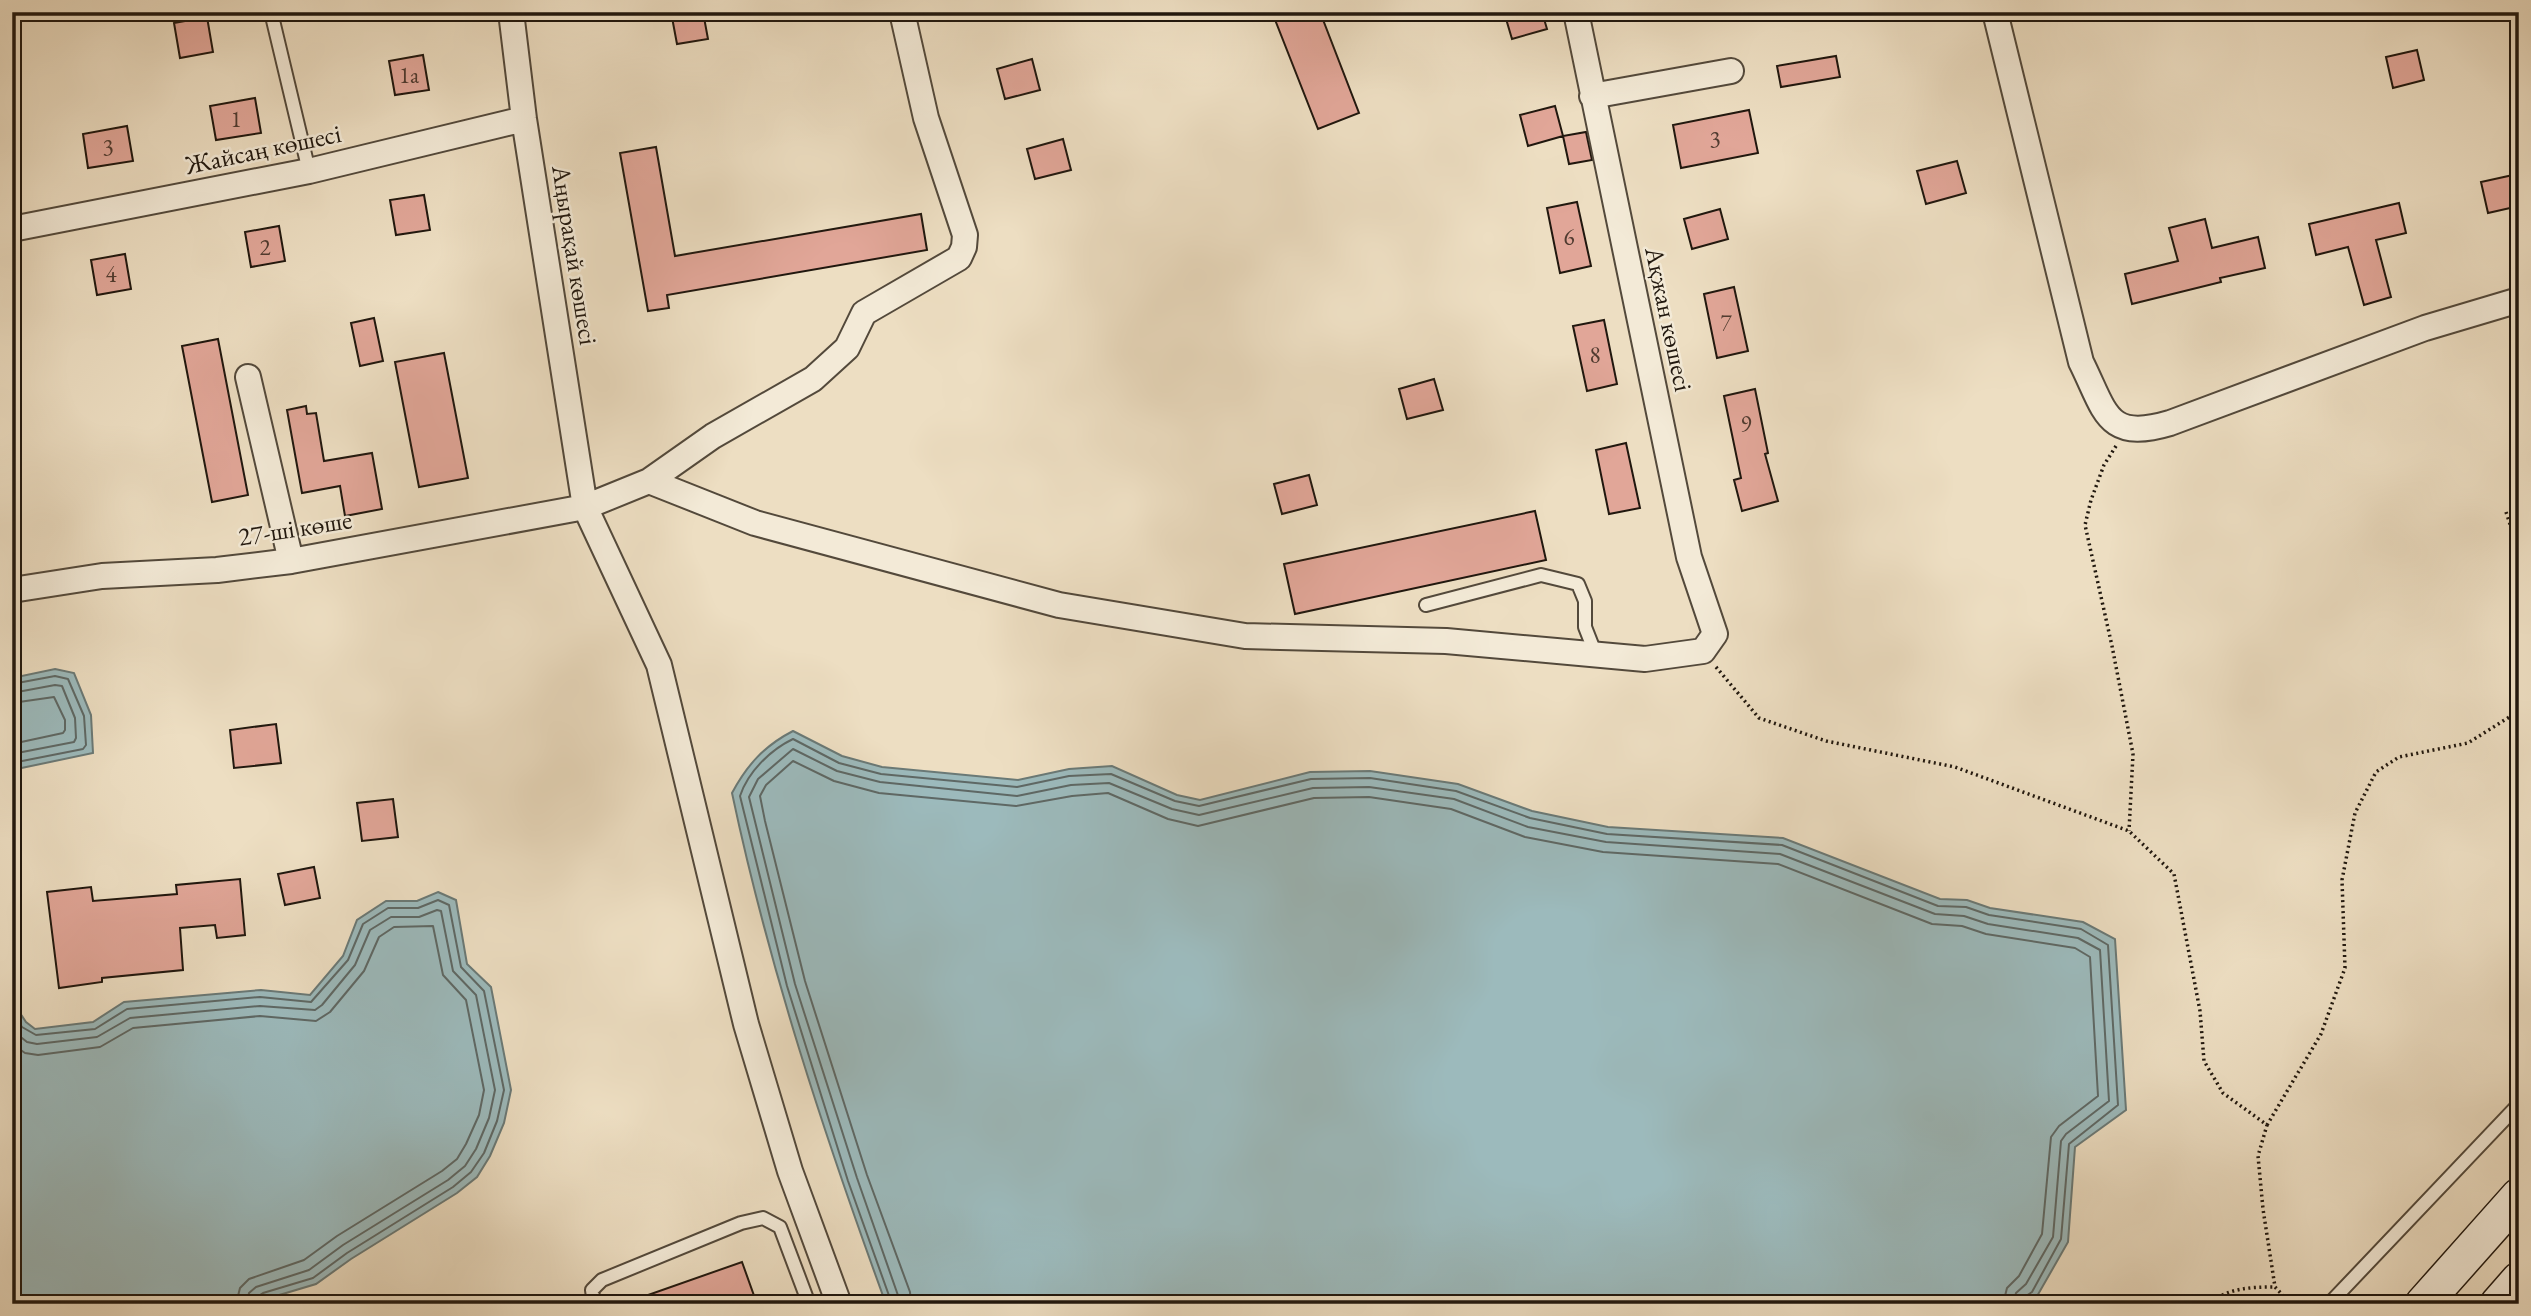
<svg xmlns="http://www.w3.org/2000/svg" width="2531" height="1316" font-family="'EB Garamond',serif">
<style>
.water{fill:#9cbabc;stroke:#6a7976;stroke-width:2}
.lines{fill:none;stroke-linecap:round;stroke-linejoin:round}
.shore{stroke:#5e6865;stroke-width:2}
.building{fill:#e1a698;stroke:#20170e;stroke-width:2}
.service-casing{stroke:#53493b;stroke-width:16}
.minor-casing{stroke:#53493b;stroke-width:28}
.secondary-casing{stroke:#20170e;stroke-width:38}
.path{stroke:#20170e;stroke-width:3.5;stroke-dasharray:2 3.5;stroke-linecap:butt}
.service{stroke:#f3ead7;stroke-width:12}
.minor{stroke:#f3ead7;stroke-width:24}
.secondary{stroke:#f3ead7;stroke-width:35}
.labels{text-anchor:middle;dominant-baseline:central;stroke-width:5;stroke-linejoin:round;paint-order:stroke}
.number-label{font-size:23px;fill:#503b30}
.street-label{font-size:26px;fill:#20170e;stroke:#f3ead7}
</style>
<rect width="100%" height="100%" fill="#eddec2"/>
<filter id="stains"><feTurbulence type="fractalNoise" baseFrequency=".00286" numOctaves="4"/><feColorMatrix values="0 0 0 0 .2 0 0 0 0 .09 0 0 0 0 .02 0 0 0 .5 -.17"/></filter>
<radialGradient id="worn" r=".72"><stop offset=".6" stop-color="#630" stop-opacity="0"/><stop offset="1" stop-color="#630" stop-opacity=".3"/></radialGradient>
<path class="water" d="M55,669l19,4 17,42 2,38 -81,17v-92z
M793,731l49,25 40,11 136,13 51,-11 43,-3 65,29 23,5 110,-28 60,-1 88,13 74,27 76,16 175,11 157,61 27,1 23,8 93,14 32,17 11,171 -51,37 -7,95 -32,56 -16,6h-1134c-61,-167 -117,-336 -154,-511 15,-28 32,-47 61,-62z
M438,892l18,8 11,64 24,23 20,103 -7,33 -14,33 -13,21 -20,16 -106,66 -35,25 -50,15 -8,5h-246v-303l14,21 9,7 58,-7 31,-20 137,-12 49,5 33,-39 14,-36 29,-19h31z"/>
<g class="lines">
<path class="shore" d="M12,684l43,-8 13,3 16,37 2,29 -3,4 -71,14
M12,693l43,-8 7,1 13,32 1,20 -2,4 -62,12
M12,703l42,-6 11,23v10l-2,3 -51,11
M12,1015l10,12 14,8 59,-6 32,-20 133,-12 51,5 37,-42 15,-36 25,-16h30l20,-8 11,5 12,62 23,24 20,99 -7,31 -13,32 -13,19 -18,15 -106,66 -34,25 -50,15 -6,4 -1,7
M12,1030l15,12 10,2 60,-7 33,-19 130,-12 55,4 7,-5 33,-40 15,-35 21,-13h28l18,-7 4,1 12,60 23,24 19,95 -6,28 -13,31 -11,17 -17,14 -105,65 -34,25 -53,17 -7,6 -2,11
M12,1044l13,9 13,2 62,-8 33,-19 127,-12 56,5 14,-9 34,-41 15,-34 15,-10 39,-1 10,49 23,25 18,90 -5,25 -13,29 -9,15 -15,12 -105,65 -33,24 -55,19 -9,9 -4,16
M892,1304l-44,-123 -61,-195 -47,-190c8,-24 30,-46 53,-57l46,24 42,11 136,13 52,-11 42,-2 64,27 24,5 112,-27 59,-1 86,13 74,27 77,16 175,11 156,61 28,1 23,8 92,14 27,16 10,160 -49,39 -8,95 -29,53 -9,6 -1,6
M901,1304l-44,-126 -62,-194 -46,-187 9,-18 35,-30 44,22 43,11 137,14 54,-11 38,-2 63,26 27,6 114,-27 56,-1 85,12 74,28 78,15 174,12 155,60 29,2 24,8 90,14 22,12 9,151 -43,33 -5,7 -8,96 -27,47 -10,9 -3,11
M911,1304l-1,-12 -43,-117 -62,-194 -40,-160 -5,-25 6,-11 27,-24 41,20 45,12 137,13 56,-10 36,-3 60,26 30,7 116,-28 55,-1 82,12 74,28 78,15 175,12 154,60 30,2 24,8 89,14 15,9 8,139 -39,30 -8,11 -9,97 -23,42 -12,12 -4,16"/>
</g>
<path class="building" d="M671,12h32l5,27 -31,5z
M1272,12h48l39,101 -41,16z
M1504,12h38l5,17 -35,10z
M207,17l6,35 -33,6 -6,-35z
M2417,50l7,30 -31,8 -7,-31z
M423,55l6,35 -34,5 -6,-34z
M1836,56l4,21 -59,10 -4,-21z
M1032,59l8,31 -35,9 -8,-30z
M255,98l6,35 -45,7 -6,-34z
M1555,106l8,30 -35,10 -8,-31z
M1749,110l9,43 -77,15 -8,-43z
M127,126l6,35 -45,7 -5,-34z
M1586,132l6,28 -23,4 -6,-28z
M1063,139l8,31 -36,9 -8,-30z
M656,147l19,109 246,-42 6,36 -260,45 2,13 -21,3 -28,-158z
M1957,161l9,32 -40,11 -9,-33z
M2513,175l6,31 -31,7 -7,-31z
M424,195l6,35 -34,5 -6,-35z
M1577,202l14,64 -31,7 -13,-65z
M2399,203l7,30 -30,7 15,57 -27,8 -16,-58 -32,8 -7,-31z
M1720,209l8,30 -36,10 -8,-30z
M2205,219l7,29 46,-11 7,31 -45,10 1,4 -89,22 -7,-30 53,-13 -9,-33z
M279,226l6,35 -34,6 -6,-35z
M125,254l6,35 -34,6 -6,-35z
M1734,287l14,64 -31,7 -13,-64z
M374,318l9,43 -23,5 -9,-43z
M1604,320l13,64 -30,7 -14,-65z
M218,339l30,156 -36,7 -30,-156z
M444,353l24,125 -49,9 -24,-125z
M1434,379l9,31 -36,9 -8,-30z
M1755,389l13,64 -3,1 13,47 -36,10 -8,-31 7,-2 -17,-82z
M306,406l1,8 9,-1 8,48 48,-8 10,56 -37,7 -5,-30 -38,7 -15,-83z
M1626,443l14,65 -31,6 -13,-64z
M1309,475l8,30 -35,9 -8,-30z
M1535,511l11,49 -251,54 -11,-50z
M276,724l5,39 -47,5 -4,-38z
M393,799l5,38 -36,4 -5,-38z
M314,867l6,31 -35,7 -7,-31z
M240,879l5,56 -28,3 -2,-13 -35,3 3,42 -81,8v4l-43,6 -12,-96 44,-5 2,14 84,-7 -1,-9z
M742,1262l15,42h-126v-3z"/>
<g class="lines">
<g class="service-casing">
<path id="service" d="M271,12l38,159
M1426,605l115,-30 37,9 7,17v26l11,28
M594,1304l-2,-14 10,-10 139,-57 22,-5 17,9 29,77
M2329,1304l190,-200"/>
</g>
<g class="minor-casing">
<path id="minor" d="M511,12l13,107 61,388 74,158 87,359 44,147 49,133
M1995,12l86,350c25,50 25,80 89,61l255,-95 94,-28
M1592,96l139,-25
M12,229l297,-58 215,-52
M248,377l43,184
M649,481l64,-45 100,-57 34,-31 17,-35 95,-55 5,-11 1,-12 -39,-117 -24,-106
M12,590l90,-14 115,-6 74,-9 294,-54 64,-26 106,42 304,82 186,31 201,5 199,18 58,-8 12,-17 -26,-77 -113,-545"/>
</g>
<g class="secondary-casing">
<path id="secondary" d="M2423,1304l96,-108
M2498,1304l21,-24"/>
</g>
<path class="path" d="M2116,446l-12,19 -13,35 -6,25 27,121 21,108 -4,77
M2506,512l13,39
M1716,667l43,51 67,23 129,26 174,64 45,43 26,137 4,50 19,32 44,32 -9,31 5,53 12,78 16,17
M2267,1125l54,-91 24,-66 -3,-88 13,-67 21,-41 23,-15 69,-14 43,-27 8,-11
M2208,1304c20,-16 42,-17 67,-17"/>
<use href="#service" class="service"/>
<use href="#minor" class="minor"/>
<use href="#secondary" class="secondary"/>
</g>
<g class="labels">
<g class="number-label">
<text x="409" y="75">1а</text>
<text x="236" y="119">1</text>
<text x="1715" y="139">3</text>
<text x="108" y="147">3</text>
<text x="1569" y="237">6</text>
<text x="265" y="247">2</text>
<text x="111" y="274">4</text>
<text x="1726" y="323">7</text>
<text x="1595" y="355">8</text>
<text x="1746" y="424">9</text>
</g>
<g class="street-label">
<text transform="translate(263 149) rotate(-12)">Жайсаң көшесі</text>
<text transform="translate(575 255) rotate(81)">Аңырақай көшесі</text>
<text transform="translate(1669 319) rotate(78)">Ақжан көшесі</text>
<text transform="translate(295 528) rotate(-9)">27-ші көше</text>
</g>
</g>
<rect width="2531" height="1316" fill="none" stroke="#eddec2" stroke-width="42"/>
<rect x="14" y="14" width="2503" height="1288" fill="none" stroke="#20170e" stroke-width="3.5"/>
<rect x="21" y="21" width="2489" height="1274" fill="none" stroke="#20170e" stroke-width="2"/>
<rect width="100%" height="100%" filter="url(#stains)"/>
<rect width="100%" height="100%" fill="url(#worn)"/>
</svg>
